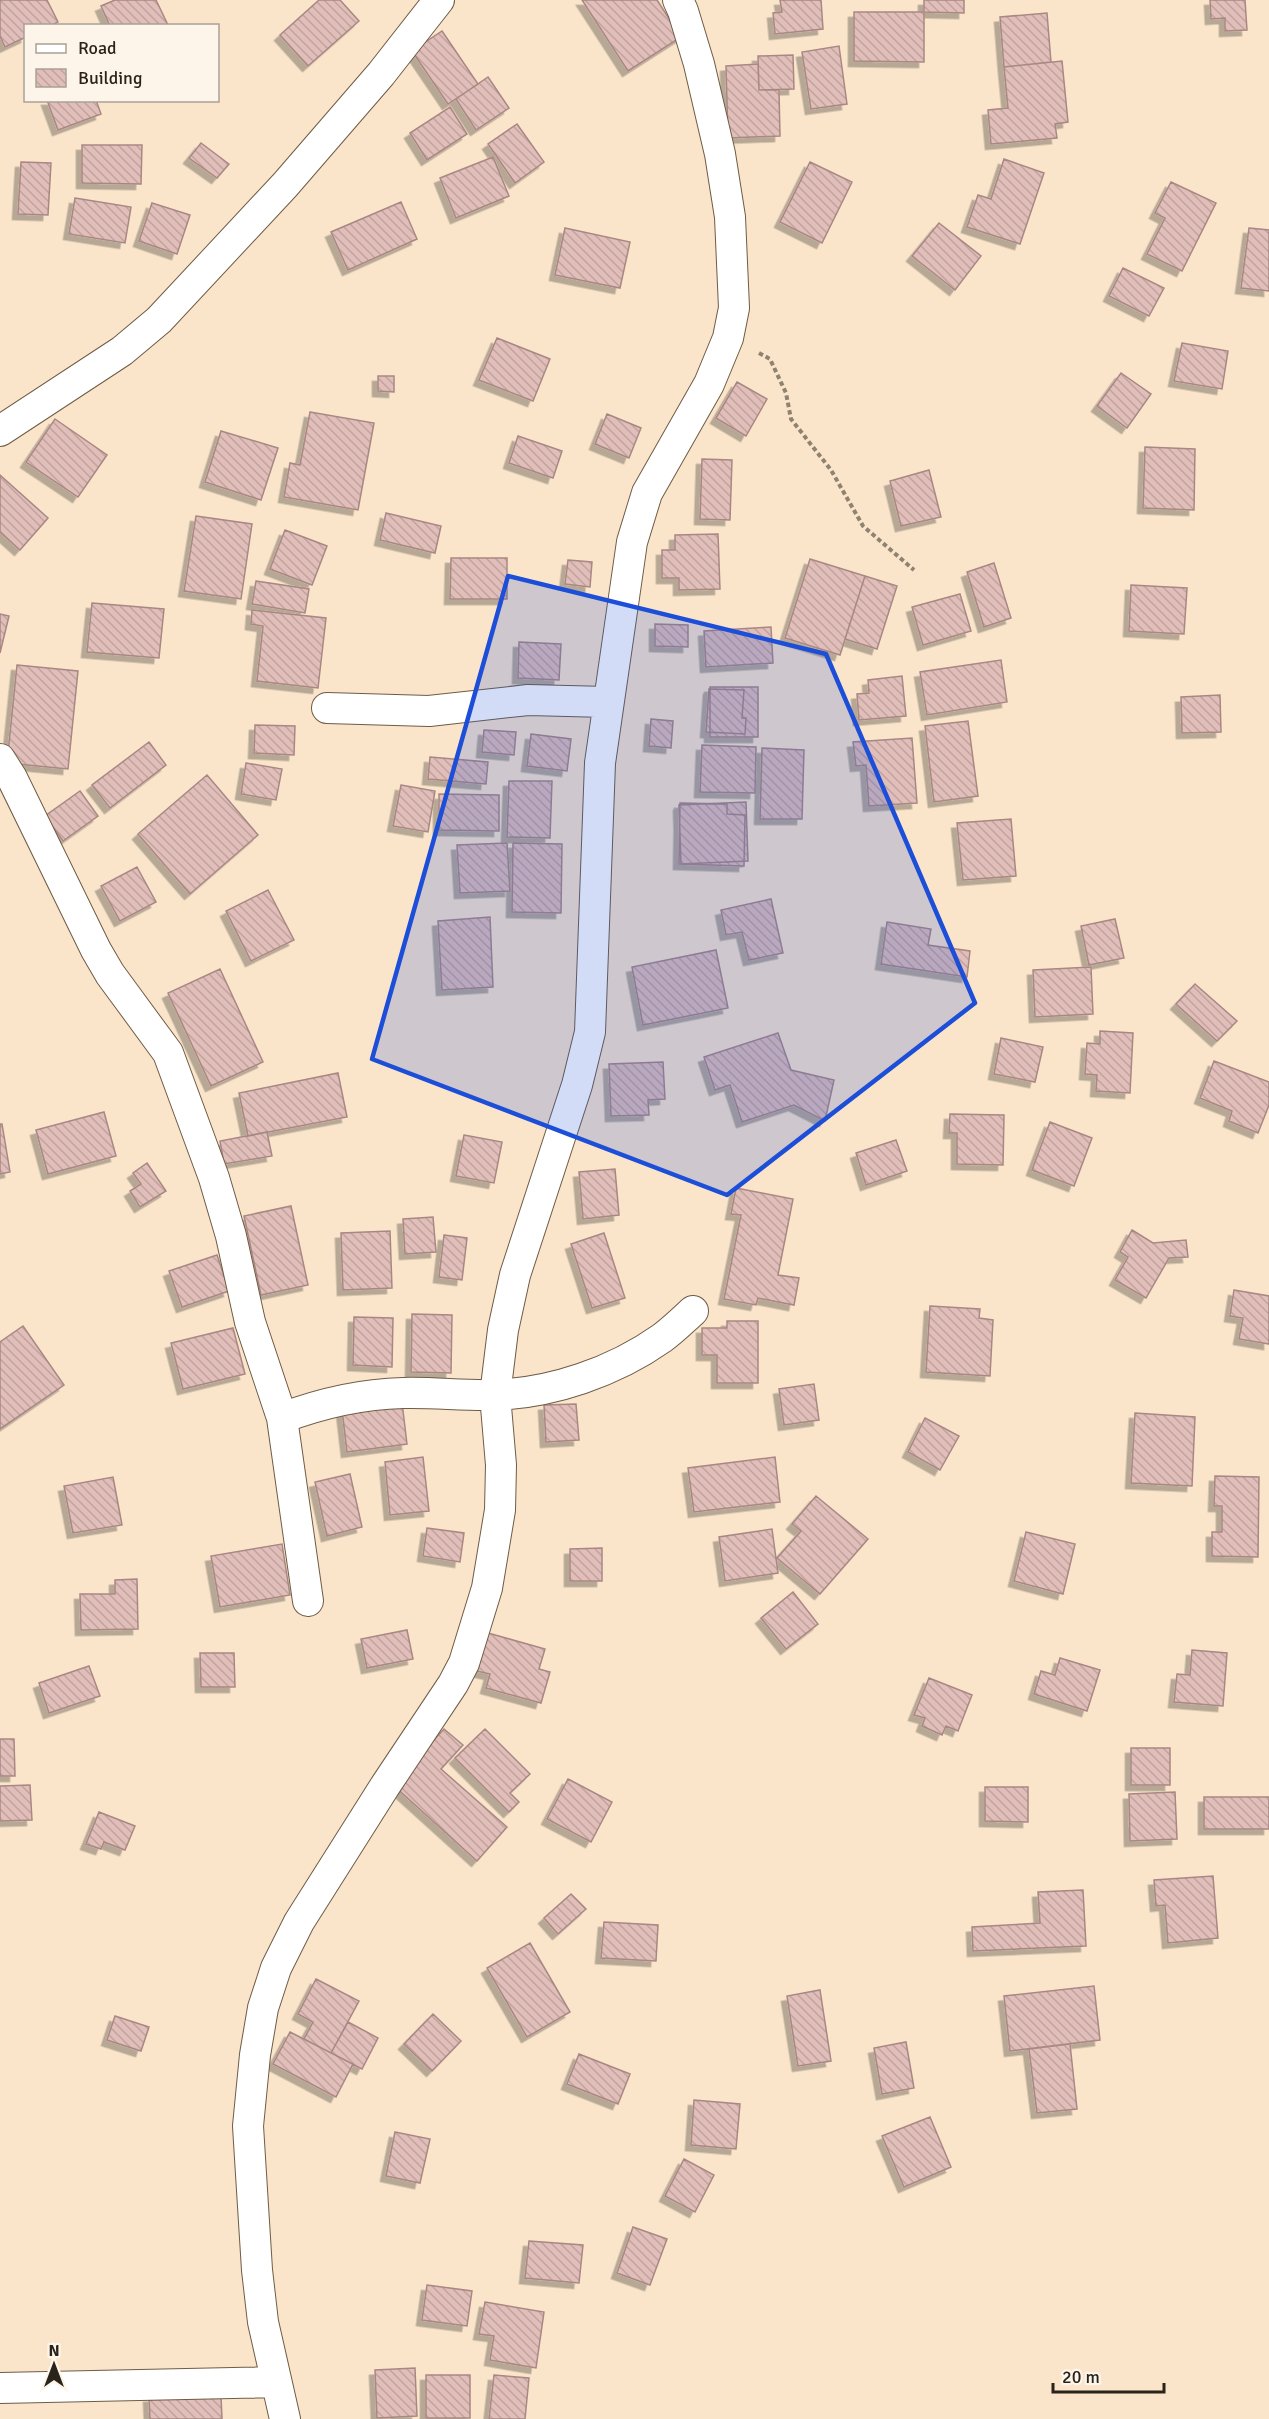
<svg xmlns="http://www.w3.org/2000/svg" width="1269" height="2419" font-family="Signika,sans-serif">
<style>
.building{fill:url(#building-back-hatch);stroke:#a98884;stroke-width:1.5;filter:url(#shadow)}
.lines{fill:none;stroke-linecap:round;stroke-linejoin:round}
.minor-casing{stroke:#6e5c46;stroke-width:32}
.path{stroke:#908270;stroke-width:4;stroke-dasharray:4.5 3;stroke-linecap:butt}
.minor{stroke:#fff;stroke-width:30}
.marked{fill:#1d4ed8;fill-opacity:0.2;stroke:#1d4ed8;stroke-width:4.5;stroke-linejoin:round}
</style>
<defs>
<pattern id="building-back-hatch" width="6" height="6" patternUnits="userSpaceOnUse" patternTransform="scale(1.5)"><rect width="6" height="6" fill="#e1beb9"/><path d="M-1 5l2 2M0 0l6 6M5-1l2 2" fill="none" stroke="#c1a39e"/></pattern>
<filter id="shadow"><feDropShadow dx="-5.5" dy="5.5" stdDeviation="0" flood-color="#0004"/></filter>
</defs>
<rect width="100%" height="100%" fill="#fae5cb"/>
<path class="building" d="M0,0h47l11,22 -8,4h-24v11l-21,10 -5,-11z
M115,0h41l12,25 -58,1 -9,-20z
M319,0h21l19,21 -51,45 -28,-31z
M582,0h75l24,37 -53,34z
M780,0h41l2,29 -48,5 -2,-21 9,-1z
M924,0h40v13l-40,-1z
M924,0h40v13l-40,-1z
M1210,0h35l2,30 -22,1v-13l-14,1z
M854,12h70v50l-70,-1z
M1047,13l4,49 -47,5 -4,-50z
M442,31l36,53 -30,20 -36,-53z
M839,46l8,58 -36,5 -9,-57z
M793,55l1,34 -35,1 -1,-34z
M1062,61l6,61 -13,2 2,14 -66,6 -3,-34 20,-2 -4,-41z
M758,64l1,26h20l1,46 -52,2 -2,-72z
M488,77l21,31 -33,22 -20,-31z
M47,100h49l5,14 -43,16z
M450,107l17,27 -40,26 -17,-27z
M517,124l27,38 -29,21 -27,-39z
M201,143l28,21 -12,14 -28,-20z
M82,145h60l-1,39 -59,-1z
M493,157l16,39 -53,22 -16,-40z
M1004,159l40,14 -24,71 -53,-17 11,-32 13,4z
M21,162l30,1 -3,52 -30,-1z
M810,162l42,20 -30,61 -42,-21z
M1171,182l45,21 -34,68 -35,-17 18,-36 -10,-5z
M75,198l56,9 -6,36 -56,-9z
M401,202l16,37 -69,31 -17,-38z
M152,203l38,12 -13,39 -38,-13z
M939,223l42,33 -26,34 -43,-34z
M565,228l65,14 -10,46 -65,-13z
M1249,228l20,2v61l-28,-3z
M1123,268l41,20 -15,28 -40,-20z
M497,338l53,21 -17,42 -54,-21z
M1182,343l46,8 -6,38 -48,-8z
M1121,373l30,21 -24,34 -30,-22z
M378,376h16v16l-16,-1z
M737,382l30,17 -21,37 -30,-18z
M310,412l64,11 -16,87 -74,-13 6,-34 10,2z
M607,414l34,14 -12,30 -34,-14z
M55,419l52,36 -29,42 -52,-35z
M221,431l57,17 -17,52 -56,-18z
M518,436l44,15 -9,27 -44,-15z
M1145,447l50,2 -1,61 -51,-2z
M702,459l30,1 -2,60 -30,-1z
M929,470l12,47 -40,9 -11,-45z
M0,475l48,43 -28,32 -20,-18z
M386,513l55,13 -6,27 -55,-13z
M196,516l56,8 -11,75 -57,-8z
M285,530l42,16 -15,39 -42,-16z
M718,534l2,55 -41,1v-12h-17v-28h13v-15z
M451,558h56v41h-57z
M810,559l55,17 -25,79 -55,-17z
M568,560l24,2 -2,25 -25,-3z
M994,563l17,55 -27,9 -17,-55z
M865,576l32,10 -20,63 -32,-10z
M256,581l53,8 -4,24 -53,-9z
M1131,585l56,3 -3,46 -55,-3z
M960,594l11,37 -48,14 -11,-38z
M92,603l72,6 -5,49 -72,-6z
M252,610l74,8 -8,70 -61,-7 6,-55 -12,-2z
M0,614l9,2 -9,37z
M655,624l33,1v22l-33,-1z
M771,627l2,36 -67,4 -2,-36z
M519,642l42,2 -2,36 -41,-2z
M1001,660l6,42 -80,13 -7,-43z
M17,665l61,6 -10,98 -61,-6z
M902,676l4,40 -47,4 -2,-26 12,-1 -1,-13z
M710,687h48v50h-48z
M709,689l35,1 -2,28h4l-1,16 -39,-2z
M1220,695l1,37 -39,1 -1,-36z
M651,719l22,2 -2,27 -22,-2z
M968,721l10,75 -44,6 -9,-76z
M255,725l40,1 -1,29 -40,-2z
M484,730l32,2 -2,23 -32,-3z
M531,734l40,5 -4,32 -40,-5z
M912,738l5,65 -48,3 -3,-41 -10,1 -3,-24z
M149,742l17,23 -56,43 -18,-23z
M702,745l54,2 -1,46 -55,-1z
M762,748l42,2 -2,69h-42z
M430,757l58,5 -2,22 -58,-5z
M246,763l36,6 -6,31 -35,-6z
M207,775l51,60 -68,59 -52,-60z
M509,781h43l-2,57 -43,-1z
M401,785l34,6 -7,41 -35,-6z
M80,791l18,25 -35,25 -18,-25z
M439,794l60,1v36l-60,-1z
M746,802l2,59 -67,3 -2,-59z
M680,803l47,1v10l18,1 -1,51 -65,-2z
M1011,819l5,57 -53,4 -6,-57z
M507,843l3,48 -50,2 -3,-48z
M513,843l49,1 -1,69 -49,-1z
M137,867l19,35 -36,19 -19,-35z
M268,890l26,50 -43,21 -25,-50z
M771,899l12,54 -34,7 -7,-28 -16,3 -5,-25z
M490,917l3,70 -51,3 -4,-69z
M1115,919l9,39 -35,7 -8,-39z
M887,922l44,7 -3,16 42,6 -3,26 -86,-13z
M716,950l12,58 -85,17 -11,-58z
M1091,967l2,47 -58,3 -2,-47z
M220,969l43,93 -52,24 -43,-93z
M1195,984l42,37 -20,20 -41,-37z
M1100,1031l33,2 -3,60 -34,-2 1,-16 -12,-1 2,-31 13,1z
M778,1033l13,37 43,10 -9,41 -31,-16 -52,17 -12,-37 -15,5 -11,-33z
M1001,1038l42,9 -8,35 -41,-8z
M1214,1061l55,21v23l-11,28 -29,-12 3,-10 -32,-13z
M663,1062l2,37 -17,1 1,15 -38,1 -2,-52z
M338,1073l9,44 -99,19 -9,-43z
M104,1112l12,44 -68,18 -12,-44z
M950,1114l54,1 -1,50 -46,-1v-31h-8z
M1050,1122l42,16 -18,48 -42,-16z
M0,1124h2l8,48 -10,2z
M267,1132l5,24 -48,8 -4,-23z
M464,1135l38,7 -8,41 -38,-7z
M896,1140l11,31 -41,14 -10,-32z
M147,1163l19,28 -26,16 -10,-16 11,-7 -8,-11z
M615,1169l4,46 -36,4 -4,-47z
M736,1188l57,11 -15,76 21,3 -5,27 -36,-7 -2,7 -32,-6 17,-84 -10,-1z
M291,1206l17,79 -47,10 -17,-79z
M433,1217l3,35 -31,2 -2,-35z
M1132,1230l21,13 33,-3 2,17 -19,1 -23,40 -31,-18 13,-23 -8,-5z
M390,1231l2,57 -49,2 -2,-57z
M604,1233l21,65 -33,10 -21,-64z
M444,1235l23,3 -5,42 -23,-3z
M217,1255l12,36 -47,16 -13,-36z
M1234,1290l35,6v48l-30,-5 4,-21 -13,-2z
M930,1306l50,3 -1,9 14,2 -3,56 -64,-4z
M412,1314l40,1 -1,58 -40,-1z
M354,1317l39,1 -1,49 -39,-2z
M727,1321h31v62h-41v-28h-15v-27h25z
M23,1326l41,59 -64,44v-87z
M233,1328l12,46 -62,15 -12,-46z
M814,1384l5,36 -35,5 -5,-36z
M401,1394l6,50 -60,8 -6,-51z
M576,1404l3,36 -33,2 -2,-37z
M1135,1413l60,4 -3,69 -61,-3z
M925,1418l34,18 -19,34 -32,-18z
M423,1457l6,54 -39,4 -5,-53z
M775,1457l5,45 -86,10 -6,-44z
M350,1474l12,53 -35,9 -12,-54z
M1215,1476l44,1 -1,80 -46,-1v-24h10v-26h-8z
M113,1477l9,48 -49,8 -9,-47z
M816,1496l52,43 -48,55 -43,-36 24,-27 -9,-7z
M427,1528l37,5 -4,29 -37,-6z
M772,1529l6,44 -53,8 -6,-44z
M1026,1532l49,12 -12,50 -49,-13z
M282,1544l8,51 -70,12 -9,-51z
M602,1548v33h-32v-32z
M137,1579l1,50 -57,1 -1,-36h35v-14z
M793,1592l25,32 -32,25 -25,-31z
M407,1630l6,29 -46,9 -6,-29z
M488,1633l57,16 -6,20 11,3 -9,31 -55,-15 4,-14 -13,-3z
M1192,1650l35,3 -4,53 -49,-4 3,-28 13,1z
M200,1653h34l1,34h-34z
M1060,1658l40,12 -13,41 -53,-17 7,-23 14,4z
M89,1666l11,30 -51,17 -10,-30z
M929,1678l43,17 -14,36 -12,-5 -4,9 -20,-9 3,-8 -11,-3z
M444,1729l19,16 -22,24 66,58 -30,34 -84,-76z
M485,1729l45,45 -20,19 9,9 -10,10 -54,-54z
M0,1739h14l1,37h-15z
M1131,1748h39v37h-39z
M568,1779l44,23 -21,40 -44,-23z
M30,1785l2,35 -32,1v-35z
M985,1787h43v35l-43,-1z
M1175,1792l2,47 -47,2 -1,-47z
M1204,1797h65v32h-65z
M99,1812l36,14 -10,24 -21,-8 -3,7 -15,-5z
M1213,1876l5,62 -50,5 -3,-38 -9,1 -2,-26z
M1083,1890l3,56 -113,5 -1,-24 68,-4 -2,-31z
M571,1894l15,15 -28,25 -14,-16z
M604,1922l54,3 -2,36 -55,-3z
M530,1943l40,69 -43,25 -40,-69z
M316,1979l43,22 -28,52 -27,-14 9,-17 -15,-8z
M1094,1986l6,54 -90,11 -6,-55z
M820,1990l11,71 -33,5 -11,-70z
M433,2014l28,27 -29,30 -28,-27z
M115,2016l34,11 -8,24 -34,-11z
M348,2022l30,16 -16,31 -31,-16z
M290,2032l63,32 -17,33 -63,-33z
M906,2042l8,46 -32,6 -8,-46z
M1070,2044l7,65 -40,4 -8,-64z
M579,2054l51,20 -12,30 -51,-20z
M694,2100l46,4 -4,45 -45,-4z
M930,2117l21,50 -47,20 -22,-51z
M395,2132l35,7 -10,44 -34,-7z
M684,2159l30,16 -19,37 -30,-16z
M633,2227l34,12 -17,46 -33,-12z
M529,2241l54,4 -4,38 -54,-5z
M427,2285l45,6 -5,35 -45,-6z
M485,2302l59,10 -8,56 -46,-8 4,-24 -15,-2z
M415,2368l2,48 -40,2 -2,-48z
M426,2375h44v43h-44z
M494,2375l35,3 -4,41h-36z
M221,2396l1,23h-72l-1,-22z"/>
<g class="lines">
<g class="minor-casing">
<path id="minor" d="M0,431l122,-80 37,-31 126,-135 96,-111 58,-74
M327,708l102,3 99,-11 79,2
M0,759l12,19 84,172 14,24 58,79 46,125 17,58 19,86 32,96 26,183
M282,1418c40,-15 78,-24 121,-25 30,-1 61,3 91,2 58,-2 120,-23 168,-57 11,-8 21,-18 31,-27
M0,2388l276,-6
M285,2419l-22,-97 -6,-52 -9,-144 7,-71 8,-47 13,-40 23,-46 86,-136 68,-102 11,-21 23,-75 13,-78 1,-45 -6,-70 8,-65 12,-55 62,-190 13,-53 10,-269 32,-221 15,-49 62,-109 19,-46 6,-30 -4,-91 -10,-63 -21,-90 -16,-53 -5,-11"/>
</g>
<path class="path" d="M759,353l11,6 16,34 5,26 40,51 32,56 51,44"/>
<use href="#minor" class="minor"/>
</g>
<path class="marked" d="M508,576l318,78 149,349 -248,192 -355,-136z"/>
<rect x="24" y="24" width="195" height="78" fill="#fdf5ea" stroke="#a9a196" stroke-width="1.5"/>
<rect x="36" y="44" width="30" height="9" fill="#ffffff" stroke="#a9a196" stroke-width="1.5"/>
<text x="78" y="54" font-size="18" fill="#2a2319">Road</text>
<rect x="36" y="69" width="30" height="18" fill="url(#building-back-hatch)" stroke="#a9a196" stroke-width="1.5"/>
<text x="78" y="84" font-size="18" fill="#2a2319">Building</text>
<g transform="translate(54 2365)" stroke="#fdf5ea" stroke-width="4.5" paint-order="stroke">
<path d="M0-4.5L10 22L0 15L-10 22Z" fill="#2a2319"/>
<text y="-9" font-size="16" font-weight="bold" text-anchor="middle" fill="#2a2319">N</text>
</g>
<path d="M1053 2383v9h111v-9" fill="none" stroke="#2a2319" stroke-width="3"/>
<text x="1062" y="2383" font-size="18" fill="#2a2319" stroke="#fdf5ea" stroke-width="4.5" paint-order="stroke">20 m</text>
</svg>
